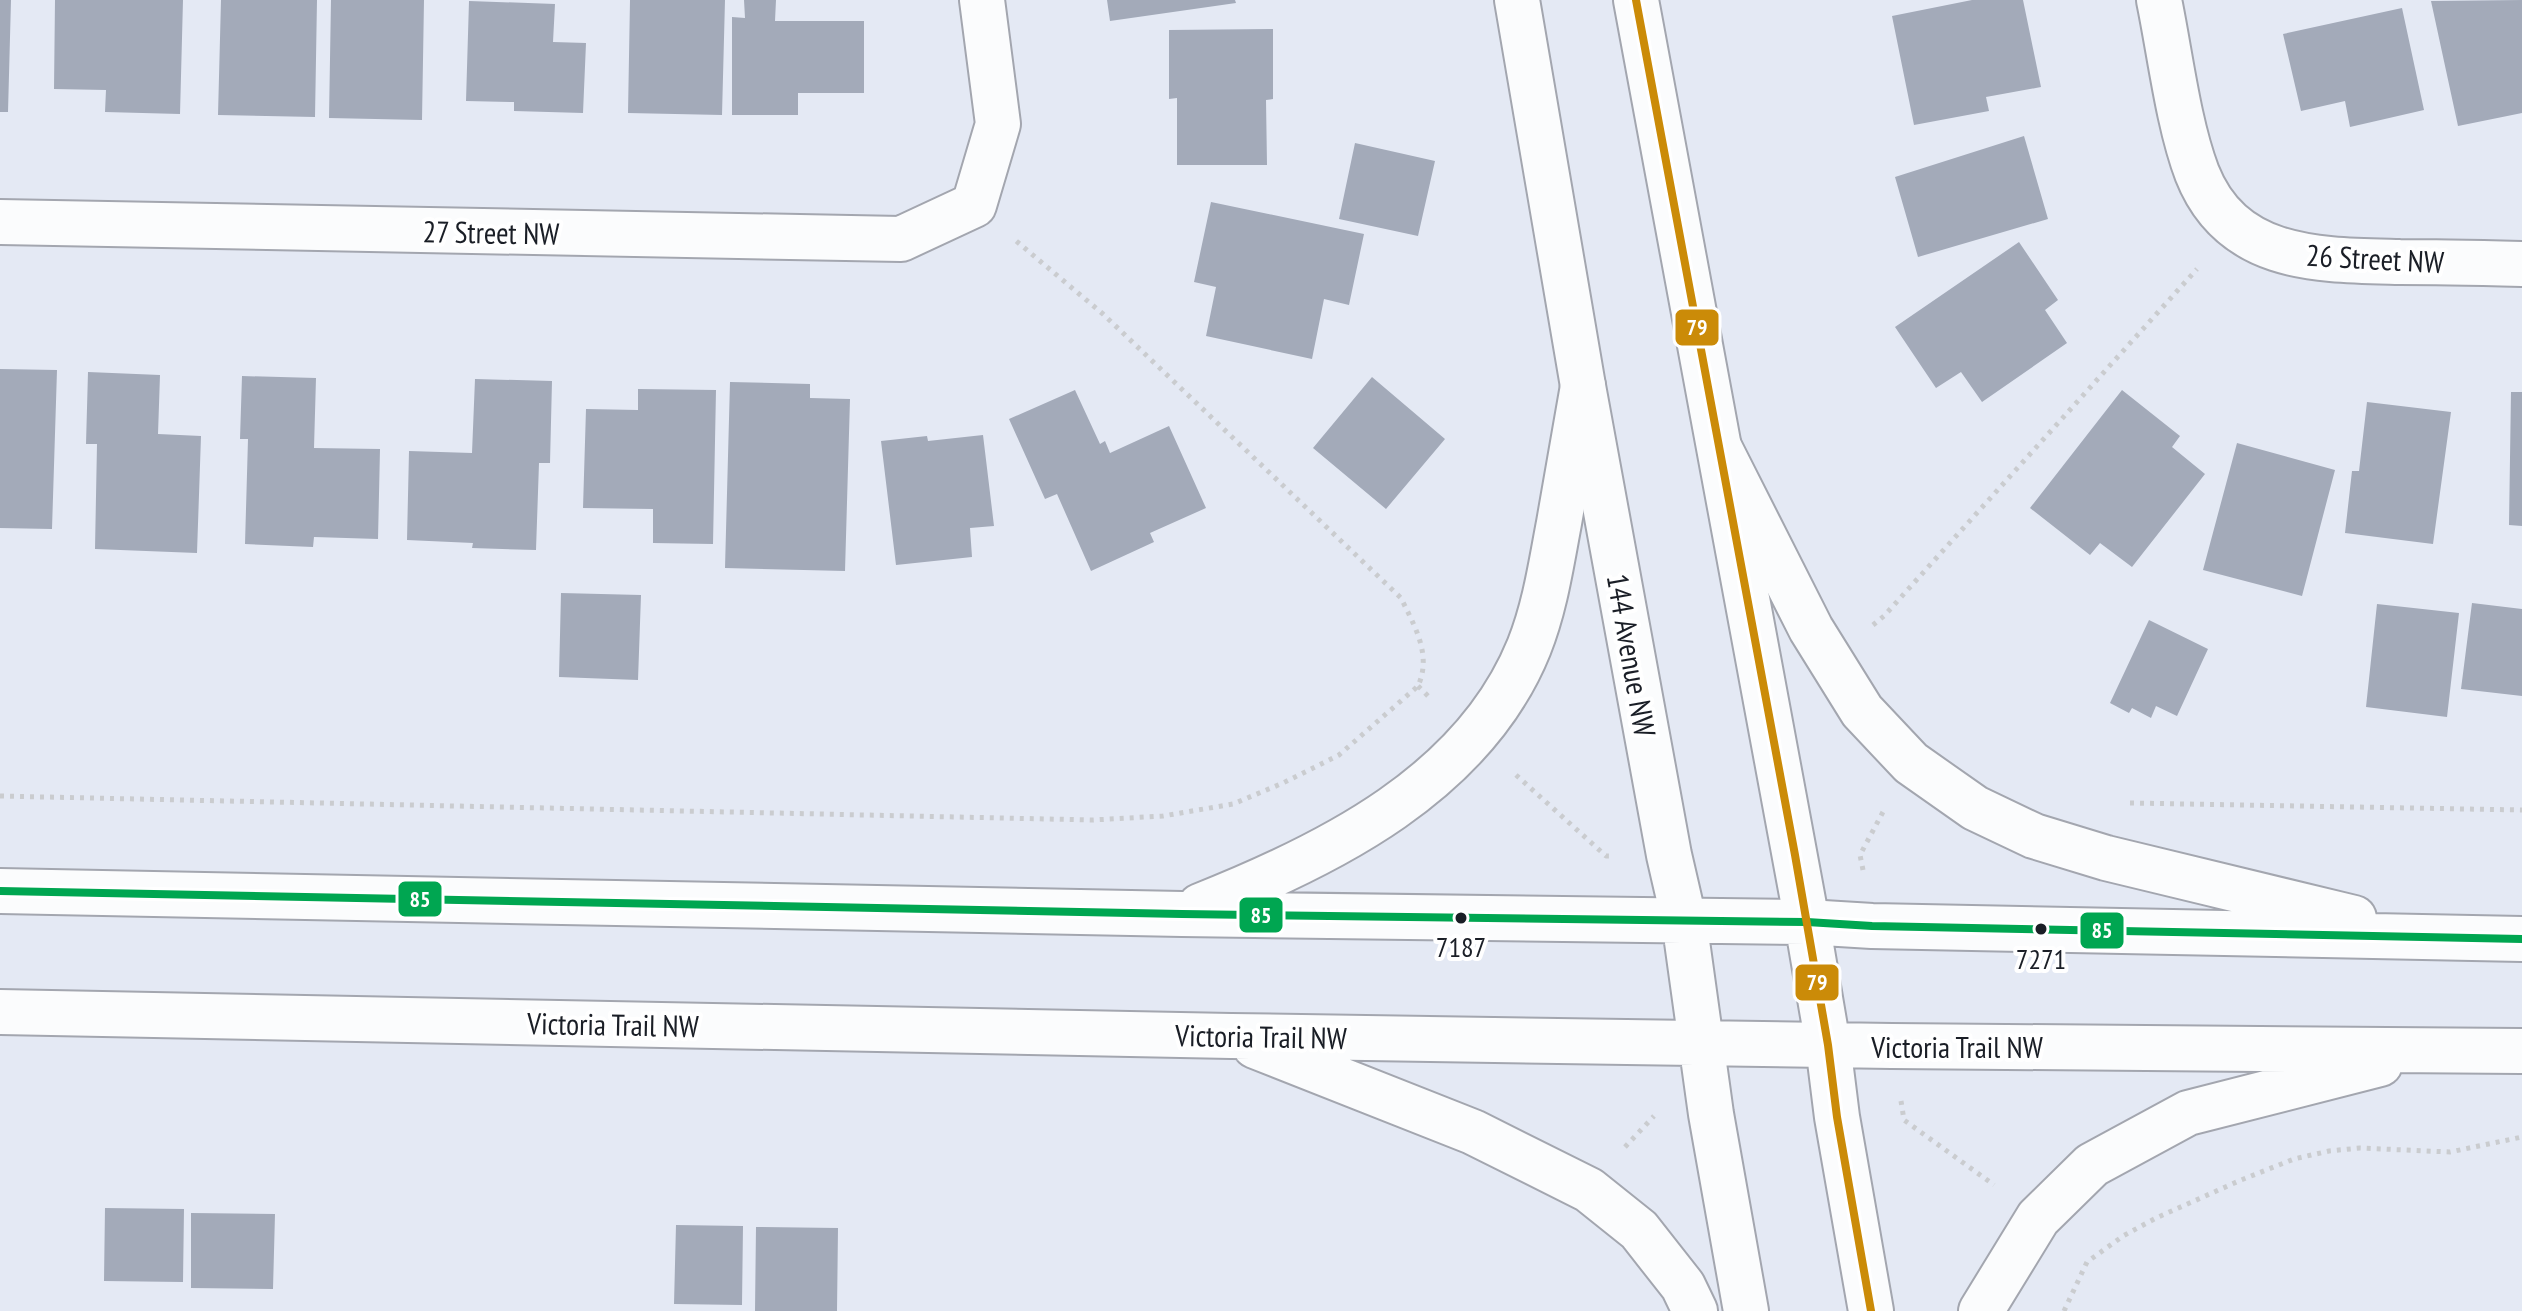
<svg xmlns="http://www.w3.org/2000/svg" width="2522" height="1311" font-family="'PT Sans Narrow',sans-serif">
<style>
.building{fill:#a3aab9}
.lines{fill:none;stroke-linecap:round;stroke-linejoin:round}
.minor-casing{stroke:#a3a6af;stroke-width:48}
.major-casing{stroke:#a3a6af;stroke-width:48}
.path{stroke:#cacccf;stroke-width:5;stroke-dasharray:4 6;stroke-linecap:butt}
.minor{stroke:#fbfcfd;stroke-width:44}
.major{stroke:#fbfcfd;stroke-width:44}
.bus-1-casing{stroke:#fff;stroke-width:14}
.bus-2-casing{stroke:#fff;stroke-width:14}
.bus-1{stroke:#00a651;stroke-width:8}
.bus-2{stroke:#cb8b08;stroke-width:8}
.bus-dot{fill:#1a1e26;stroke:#fff;stroke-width:3}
.labels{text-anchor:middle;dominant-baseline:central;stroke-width:8;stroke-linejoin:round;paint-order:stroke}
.bus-label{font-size:28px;fill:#1a1e26;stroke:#fff}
.street-label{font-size:30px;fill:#1a1e26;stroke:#fff}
.line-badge{stroke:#fff;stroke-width:3}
.badge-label{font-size:22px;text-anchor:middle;font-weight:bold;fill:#fff}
</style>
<rect width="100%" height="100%" fill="#e4e9f4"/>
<path class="building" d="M0,0h11l-3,112h-8z
M55,0h128l-3,114 -75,-2 1,-22 -52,-1z
M221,0h96l-2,117 -97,-2z
M331,0h93l-2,120 -93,-2z
M630,0h95l-3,115 -94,-2z
M744,0h32l-1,21h89v72h-66v22h-66v-98l13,1z
M1107,0h128l1,3 -126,18z
M1972,0h51l18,87 -55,10 3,14 -75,14 -22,-109z
M2522,0v113l-64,13 -27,-125z
M469,1l86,3 -2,38 33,1 -3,70 -69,-2v-9l-48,-1z
M2402,8l22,102 -74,17 -5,-26 -44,10 -18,-77z
M1273,29v70l-7,1 1,65h-90v-67l-8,1v-69z
M2024,136l24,83 -130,38 -23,-80z
M1355,143l80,18 -17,75 -79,-17z
M1211,202l153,32 -15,71 -25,-6 -12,60 -106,-23 10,-49 -22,-5z
M2019,242l39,58 -13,10 22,33 -85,59 -21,-30 -25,16 -41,-61z
M0,369l57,1 -5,159 -52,-1z
M88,372l72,3 -2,59 43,2 -4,117 -102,-4 2,-105h-11z
M242,376l74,2 -2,70 66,1 -2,90 -64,-2 -1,10 -68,-3 3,-105h-8z
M1372,377l73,62 -59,70 -73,-61z
M475,379l77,2 -2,82h-11l-3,87 -64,-2 1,-5 -66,-3 2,-89 63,2z
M730,382l80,2v14l40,1 -5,172 -120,-3z
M638,389l78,1 -3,154 -60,-1v-34l-70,-1 3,-99 52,1z
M1075,390l25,54 5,-3 5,12 59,-27 37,82 -56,25 4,9 -63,29 -34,-77 -12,5 -36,-80z
M2122,390l58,46 -8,11 33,27 -73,93 -32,-24 -10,12 -60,-47z
M2511,392h11v134l-13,-1z
M2367,402l84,10 -18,132 -88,-11 7,-62h7z
M983,435l11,91 -24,2 2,29 -76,8 -15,-124 46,-5 1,5z
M2237,443l98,27 -33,126 -99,-26z
M561,593l80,2 -3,85 -79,-3z
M2472,603l50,6v87l-61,-7z
M2377,604l82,9 -12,104 -81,-10z
M2149,620l59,29 -31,67 -21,-10 -5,12 -19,-10 -3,5 -19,-10z
M105,1208l79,1 -1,73 -79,-1z
M191,1213l84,1 -2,75 -82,-1z
M676,1225l67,1 -1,79 -68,-1z
M756,1227l82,1 -1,83h-82z"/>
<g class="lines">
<g class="minor-casing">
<path id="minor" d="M1517,0l66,386 86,469 15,65
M1636,0l171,922
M2159,0c11,53 19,123 38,173 35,89 122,87 203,89 40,0 81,1 122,2
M0,222l901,17 73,-34 24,-81 -16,-124"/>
</g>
<g class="major-casing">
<path id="major" d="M1720,449l91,180 51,82 49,52 64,45 59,28 72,22 248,60
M0,891l1182,23 625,8 65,4 650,13
M1200,906c129,-51 274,-123 329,-259 16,-40 22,-82 30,-124 8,-46 16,-91 24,-137
M1684,920l27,194 35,197
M1807,922l21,123 9,72 34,194
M0,1012l1231,24 661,10 630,5
M1255,1046l218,86 116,58 50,40 44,56 12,25
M1981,1311l57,-93 54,-53 96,-52 192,-49"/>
</g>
<path class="path" d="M1873,625l11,-9 313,-347
M1418,686l13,13
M1516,775l90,81h5
M0,796l1093,24 70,-4 70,-12 50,-21 56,-28 79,-69c14,-31 -3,-59 -17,-88l-298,-284 -88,-74
M2130,803l392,7
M1863,870l-3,-15 24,-45
M1901,1101l3,19 90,65
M1625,1147l29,-31
M2064,1311l23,-49 36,-26 33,-18 85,-38 53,-21 35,-8 31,-3 90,4 72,-15"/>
<use href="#minor" class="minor"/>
<use href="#major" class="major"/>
<g class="bus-1-casing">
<path id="bus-1" d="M0,891l1182,23 625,8 65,4 650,13"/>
</g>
<g class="bus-2-casing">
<path id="bus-2" d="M1636,0l159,855 33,190 9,72 34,194"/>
</g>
<use href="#bus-1" class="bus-1"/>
<use href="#bus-2" class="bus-2"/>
</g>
<g class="bus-dot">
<circle cx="1461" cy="918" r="7"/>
<circle cx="2041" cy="929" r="7"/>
</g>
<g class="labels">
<g class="bus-label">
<text x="1461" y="946">7187</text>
<text x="2041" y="958">7271</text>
</g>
<g class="street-label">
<text transform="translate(491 232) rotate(1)">27 Street NW</text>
<text transform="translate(2375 258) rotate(3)">26 Street NW</text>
<text transform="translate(1632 655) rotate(80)">144 Avenue NW</text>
<text transform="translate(613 1024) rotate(1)">Victoria Trail NW</text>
<text transform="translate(1261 1036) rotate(1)">Victoria Trail NW</text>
<text x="1957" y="1046">Victoria Trail NW</text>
</g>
</g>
<g class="line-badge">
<rect x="1674" y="308" width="46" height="39" rx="8" fill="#cb8b08"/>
<rect x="397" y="880" width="46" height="38" rx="8" fill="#00a651"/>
<rect x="1238" y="896" width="46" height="38" rx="8" fill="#00a651"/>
<rect x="2079" y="911" width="46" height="39" rx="8" fill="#00a651"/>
<rect x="1794" y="963" width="46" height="39" rx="8" fill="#cb8b08"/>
</g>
<g class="badge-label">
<text x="1697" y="335">79</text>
<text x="420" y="907">85</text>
<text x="1261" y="923">85</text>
<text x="2102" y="938">85</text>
<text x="1817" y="990">79</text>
</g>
</svg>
